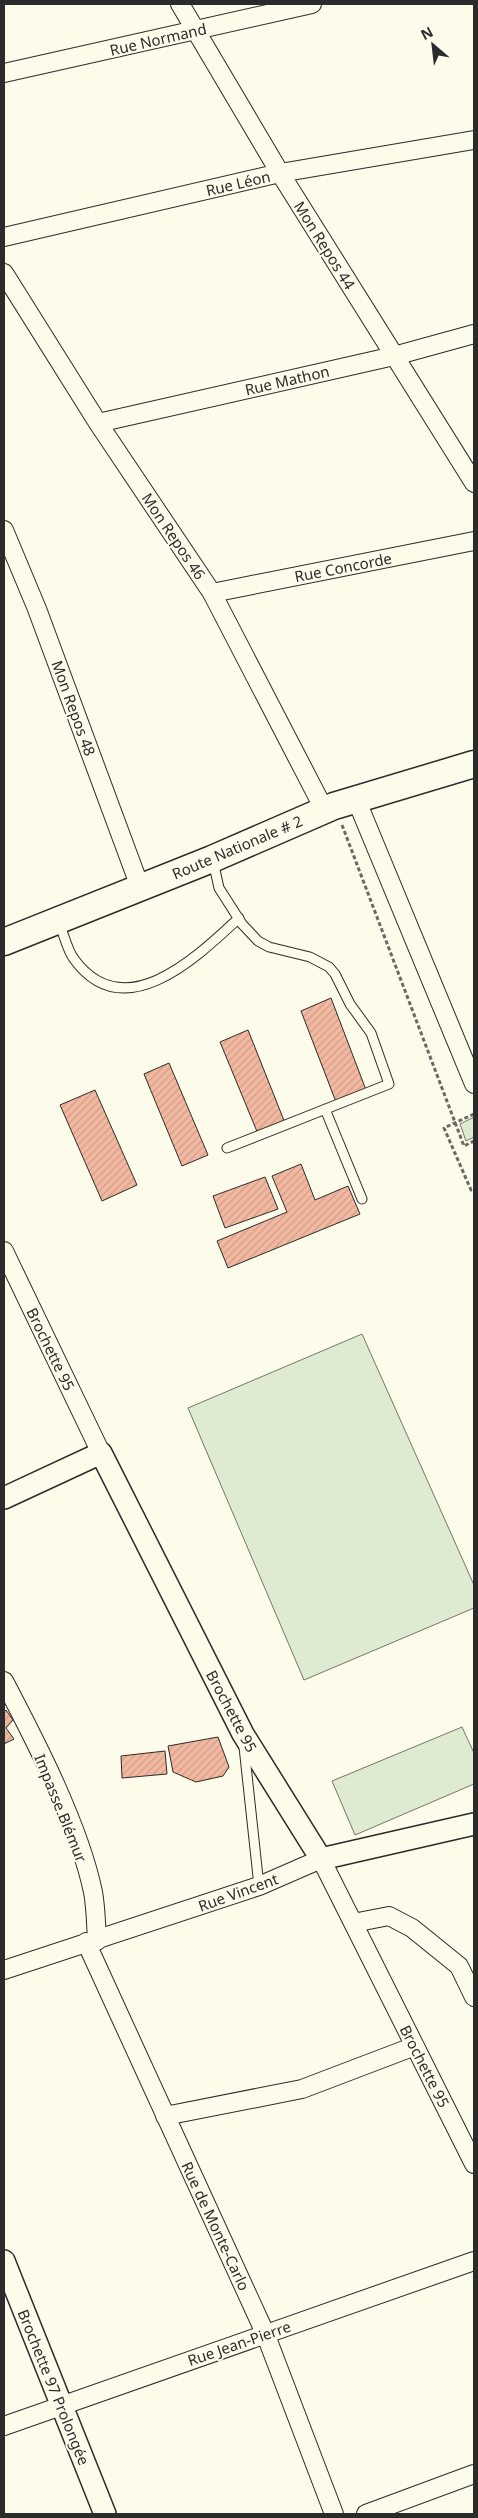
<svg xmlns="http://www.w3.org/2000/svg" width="478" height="2518" font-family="'Noto Sans',sans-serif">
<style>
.garden{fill:#deebd1;stroke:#74746e}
.building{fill:url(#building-hatch);stroke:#2b2b2b}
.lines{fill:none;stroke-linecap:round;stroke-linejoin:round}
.service-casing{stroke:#2b2b2b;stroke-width:11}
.minor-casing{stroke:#2b2b2b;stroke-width:20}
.tertiary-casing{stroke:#2b2b2b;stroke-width:24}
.primary-casing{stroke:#2b2b2b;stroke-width:29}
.path{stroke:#6a6964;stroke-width:3;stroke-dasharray:4 2.5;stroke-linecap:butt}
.service{stroke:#fdfbea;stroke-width:9}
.minor{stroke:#fdfbea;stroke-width:18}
.tertiary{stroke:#fdfbea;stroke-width:21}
.primary{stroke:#fdfbea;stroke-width:26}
.labels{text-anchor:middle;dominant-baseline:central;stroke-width:4;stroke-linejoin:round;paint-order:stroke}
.street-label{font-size:15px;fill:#2b2b2b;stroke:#fdfbea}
</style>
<defs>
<pattern id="building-hatch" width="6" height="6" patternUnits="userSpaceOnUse" patternTransform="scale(1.25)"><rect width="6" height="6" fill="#f2b8a0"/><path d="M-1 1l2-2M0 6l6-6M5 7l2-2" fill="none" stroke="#d09e8a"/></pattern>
</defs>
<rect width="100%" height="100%" fill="#fdfbea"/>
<path class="garden" d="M474,1117v20l-8,4 -6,-17z
M362,1334l112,251v23l-170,72 -116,-272z
M462,1727l12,26v31l-119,51 -23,-54z"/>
<path class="building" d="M331,998l35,92 -30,12 -35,-91z
M248,1030l37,93 -27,11 -38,-92z
M169,1063l39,92 -26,11 -38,-92z
M95,1090l42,95 -35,16 -42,-96z
M301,1164l14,36 33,-14 12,28 -132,54 -11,-27 70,-29 -15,-36z
M265,1177l13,32 -53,19 -12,-32z
M6,1710l7,10 -7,8 8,11 -10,5v-32z
M218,1737l11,30 -6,9 -27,6 -23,-10 -5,-26z
M165,1751l2,23 -45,4 -1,-22z"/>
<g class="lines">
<g class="service-casing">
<path id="service" d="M213,861l6,27 23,36 16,17 11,6 41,10 19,10 6,7 15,30 21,29 18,51 -162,64
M59,923c5,11 8,27 15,36 50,69 123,-2 165,-41
M325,1109l37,90
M244,1747l15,139"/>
</g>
<g class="minor-casing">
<path id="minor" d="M180,4l100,169 194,310
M4,73l308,-69
M4,237l276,-64 194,-33
M4,273l94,150 114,170 113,218
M98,423l296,-67 80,-22
M4,530l33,79 103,278
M212,593l262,-52
M356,799l118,285
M4,1251l97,202
M4,1681c32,61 75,144 89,211 3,16 3,33 4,49
M353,1923l36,-7 23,12 47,38 15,31
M86,1942l179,391 69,181
M4,1970l255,-84 62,-27 153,305
M165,2116l137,-27 113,-43
M4,2426l470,-165
M366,2514l108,-40"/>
</g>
<g class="tertiary-casing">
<path id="tertiary" d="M4,1498l97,-45 142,281 78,125 153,-35
M4,2261l101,253"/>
</g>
<g class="primary-casing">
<path id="primary" d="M4,942l208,-83 122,-53 140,-42"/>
</g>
<path class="path" d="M342,825l122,321 10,-5
M474,1114l-30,14 27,62 3,-2"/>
<use href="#service" class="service"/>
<use href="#minor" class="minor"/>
<use href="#tertiary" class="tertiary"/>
<use href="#primary" class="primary"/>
</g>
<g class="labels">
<g class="street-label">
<text transform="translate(158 39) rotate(-13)">Rue Normand</text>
<text transform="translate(238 183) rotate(-13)">Rue Léon</text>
<text transform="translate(325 245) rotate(58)">Mon Repos 44</text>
<text transform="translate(287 380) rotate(-13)">Rue Mathon</text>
<text transform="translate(174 536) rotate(56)">Mon Repos 46</text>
<text transform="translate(343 567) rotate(-11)">Rue Concorde</text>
<text transform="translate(74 708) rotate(70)">Mon Repos 48</text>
<text transform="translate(237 847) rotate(-23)">Route Nationale # 2</text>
<text transform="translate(51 1349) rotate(64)">Brochette 95</text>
<text transform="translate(232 1711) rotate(62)">Brochette 95</text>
<text transform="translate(61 1808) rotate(68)">Impasse Blémur</text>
<text transform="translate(238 1892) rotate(-20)">Rue Vincent</text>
<text transform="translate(425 2066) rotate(63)">Brochette 95</text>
<text transform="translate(216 2226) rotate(65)">Rue de Monte-Carlo</text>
<text transform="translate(239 2343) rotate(-19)">Rue Jean-Pierre</text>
<text transform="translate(54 2387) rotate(68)">Brochette 97 Prolongée</text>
</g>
</g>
<rect width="478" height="2518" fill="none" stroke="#2b2b2b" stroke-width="10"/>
<g transform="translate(433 45) rotate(332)" stroke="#fdfbea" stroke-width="4" paint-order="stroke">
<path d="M0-4L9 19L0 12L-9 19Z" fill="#2b2b2b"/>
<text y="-8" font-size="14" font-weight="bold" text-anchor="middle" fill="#2b2b2b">N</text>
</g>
</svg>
